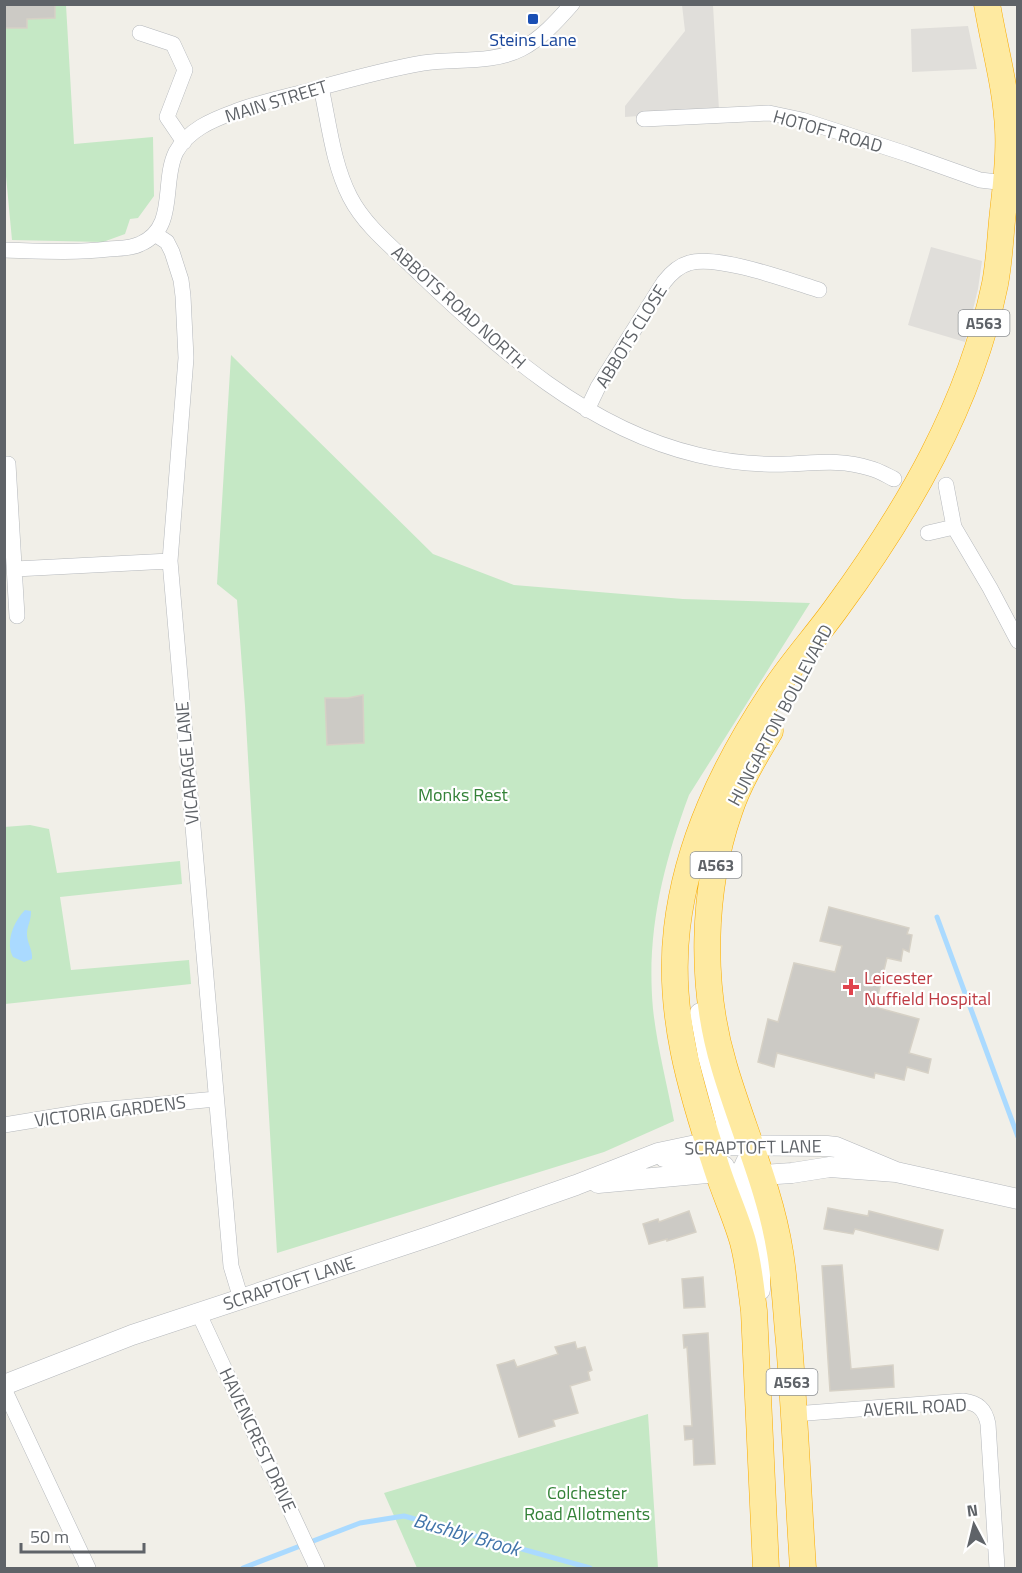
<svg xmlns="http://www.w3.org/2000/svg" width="1022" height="1573" font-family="'Titillium Web',sans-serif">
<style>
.industrial{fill:#e0deda}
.green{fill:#c5e8c5}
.water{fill:#aadaff}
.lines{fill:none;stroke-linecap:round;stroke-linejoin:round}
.stream{stroke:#aadaff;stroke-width:5}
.building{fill:#cccac5;stroke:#d6d1c6;stroke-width:1.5}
.minor-casing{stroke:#b5b8bc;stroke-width:16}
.tertiary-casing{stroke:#b5b8bc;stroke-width:21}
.trunk-casing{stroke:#f9ab00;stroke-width:27}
.minor{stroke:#fff;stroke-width:15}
.tertiary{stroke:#fff;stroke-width:20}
.trunk{stroke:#feeaa1;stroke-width:26}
.transit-dot{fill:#1a4fb4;stroke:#fff;stroke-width:2}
.health-dot{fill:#e0444e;stroke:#fff;stroke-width:2}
.labels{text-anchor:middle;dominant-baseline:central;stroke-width:4.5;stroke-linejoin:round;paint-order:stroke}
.shield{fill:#fff;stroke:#8f9295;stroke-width:1.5}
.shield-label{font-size:16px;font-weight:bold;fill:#5f6368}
.transit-label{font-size:18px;fill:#164399;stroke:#fff}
.street-label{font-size:18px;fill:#5f6368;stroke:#fff}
.park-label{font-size:18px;fill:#348238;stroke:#fff}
.health-label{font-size:18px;fill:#be3a42;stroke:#fff;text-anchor:start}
.water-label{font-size:20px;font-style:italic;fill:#4174aa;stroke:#fff}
</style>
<rect width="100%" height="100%" fill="#f1efe8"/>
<path class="industrial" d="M682,5h31l6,105 -94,7v-11l60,-75z
M968,26l9,43 -65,3 -1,-43z
M931,247l51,14 -4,28 -13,53 -57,-17z"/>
<path class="green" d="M4,5h62l8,139 79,-7 1,59 -16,22 -8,1 -5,15 -22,8 -91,-2 -8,-85z
M231,355l202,199 81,31 169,14 127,4 -121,192c-26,70 -43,138 -36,214 4,37 14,75 21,112l-70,31 -327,101 -32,-547 -8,-106 -20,-16z
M30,825l19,4 8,44 123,-12 2,23 -122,13 11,73 118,-10 2,24 -186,20 -1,-177z
M648,1414l10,154h-241l-33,-75z"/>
<path class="water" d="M25,910l6,1c0,10 -3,13 -4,21 -1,10 6,17 5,27l-8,3 -11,-5c-8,-15 1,-36 12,-47z"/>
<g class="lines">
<path class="stream" d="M937,917l81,220
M243,1568l117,-45 44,-7 186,52"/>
</g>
<path class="building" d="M4,4h51v14l-28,1v9h-23z
M363,695l1,48 -37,2 -2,-47h23z
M829,907l80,21 -2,6 5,1 -3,17 -6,-3 -2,12 -14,-3 -12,49 44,12 -10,34 22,6 -3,14 -21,-6 -3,13 -29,-7 -1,5 -97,-25 -3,14 -16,-5 10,-43 10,3 16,-59 41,9 7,-26 -22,-5z
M828,1208l40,8 1,-5 74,19 -5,20 -83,-21 -2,5 -29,-5z
M689,1211l7,21 -29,9v-2l-18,5 -6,-20 15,-5 1,3z
M842,1265l9,104 42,-4 1,22 -64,4 -8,-125z
M703,1277l2,30 -21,1 -2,-29z
M708,1333l7,131 -21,1 -1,-26 -8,1 -1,-14h8l-5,-79 -3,1 -1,-13z
M575,1342l2,7 8,-2 7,23 -4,2 2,8 -20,6 8,27 -25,7 2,6 -36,11 -22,-72 17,-5 3,7 41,-13 -3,-7z"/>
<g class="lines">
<g class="minor-casing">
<path id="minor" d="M140,33l33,11 12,26 -18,47 17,25
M321,87c8,37 12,77 29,110 16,31 46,53 70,77 80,76 167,155 278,181 29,7 60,10 90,9 27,-1 55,-5 81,4 9,2 17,7 25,11
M644,119l125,-6 33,7 105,34 73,26 26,3
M155,234l12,8 5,10 9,28 2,16 3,62 -16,203 61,705 10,33
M4,250c35,1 70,3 105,-1 10,-1 21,0 31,-5 38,-16 21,-62 36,-92 12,-22 36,-32 58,-40 23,-9 47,-14 70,-20 40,-11 78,-22 119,-29 31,-5 69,1 98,-14 20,-10 36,-28 51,-45
M587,410l11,-23 66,-105c7,-9 14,-16 25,-19 28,-9 101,18 130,27
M4,464h4l9,152
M946,485l8,42 36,61 28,53
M928,533l26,-6
M15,569l155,-8
M4,1125l85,-14 127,-12
M198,1312l119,256
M4,1389l84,179
M794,1414l169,-13c15,2 22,8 25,23l9,144"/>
</g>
<g class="tertiary-casing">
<path id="tertiary" d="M700,1013l8,43 18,66 -1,14 -9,19
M664,1157l30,3 30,6
M746,1162l-5,12v7l17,58 2,20v31
M598,1183l120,-11 43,3 31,-2 38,-6 66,5 122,27
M4,1385l128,-50 302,-100 142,-50 82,-32 38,-8 131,1 9,1 60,25"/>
</g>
<g class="trunk-casing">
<path id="trunk" d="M770,731c-15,25 -32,53 -41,81 -27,79 -29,174 -5,254 18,62 46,122 56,186 5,30 6,61 9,90 6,76 9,151 14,226
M766,1568l-12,-257c-3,-23 -5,-46 -11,-69 -7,-25 -18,-48 -26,-73 -26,-78 -50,-157 -40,-241 10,-85 47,-162 94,-233 19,-30 43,-56 64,-85 72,-98 135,-205 160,-326 4,-21 5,-42 7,-63 3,-30 8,-61 6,-92 -2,-42 -14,-83 -21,-125"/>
</g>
<use href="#minor" class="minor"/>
<use href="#tertiary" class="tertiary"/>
<use href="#trunk" class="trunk"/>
</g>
<rect class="transit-dot" x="527" y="13" width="12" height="12" rx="3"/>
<path class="health-dot" d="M848 978h6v6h6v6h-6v6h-6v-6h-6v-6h6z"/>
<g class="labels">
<g class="shield">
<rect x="958.5" y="310" width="51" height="26" rx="4.5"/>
<rect x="690.5" y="852" width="51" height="26" rx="4.5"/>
<rect x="766.5" y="1369" width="51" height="26" rx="4.5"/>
</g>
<g class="shield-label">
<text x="984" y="323">A563</text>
<text x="716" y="865">A563</text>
<text x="792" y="1382">A563</text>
</g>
<g class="transit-label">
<text x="533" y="39">Steins Lane</text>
</g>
<g class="street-label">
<text transform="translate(276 101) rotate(-17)">MAIN STREET</text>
<text transform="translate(828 131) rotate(16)">HOTOFT ROAD</text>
<text transform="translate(459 307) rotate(42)">ABBOTS ROAD NORTH</text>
<text transform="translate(631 336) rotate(-58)">ABBOTS CLOSE</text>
<text transform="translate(780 715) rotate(-62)">HUNGARTON BOULEVARD</text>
<text transform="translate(187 763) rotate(-95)">VICARAGE LANE</text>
<text transform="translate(110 1111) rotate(-7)">VICTORIA GARDENS</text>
<text transform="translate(753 1147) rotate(-1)">SCRAPTOFT LANE</text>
<text transform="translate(289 1283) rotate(-18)">SCRAPTOFT LANE</text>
<text transform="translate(915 1407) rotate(-3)">AVERIL ROAD</text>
<text transform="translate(258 1440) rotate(65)">HAVENCREST DRIVE</text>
</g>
<g class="park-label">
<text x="463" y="794">Monks Rest</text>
<text x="587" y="1492">Colchester<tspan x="587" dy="21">Road Allotments</tspan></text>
</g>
<g class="health-label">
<text x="864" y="977">Leicester<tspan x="864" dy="21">Nuffield Hospital</tspan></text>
</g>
<g class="water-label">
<text transform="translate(467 1534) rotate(16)">Bushby Brook</text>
</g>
</g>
<rect width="1022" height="1573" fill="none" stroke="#5f6368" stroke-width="12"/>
<g transform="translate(974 1525) rotate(353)" stroke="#ffffff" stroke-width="4.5" paint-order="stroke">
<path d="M0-4.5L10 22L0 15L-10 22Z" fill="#5f6368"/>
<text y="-9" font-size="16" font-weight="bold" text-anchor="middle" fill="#5f6368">N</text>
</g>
<path d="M21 1543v9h123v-9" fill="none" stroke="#5f6368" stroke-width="3"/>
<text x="30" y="1543" font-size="18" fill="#5f6368" stroke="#ffffff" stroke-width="4.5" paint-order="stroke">50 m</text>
</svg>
